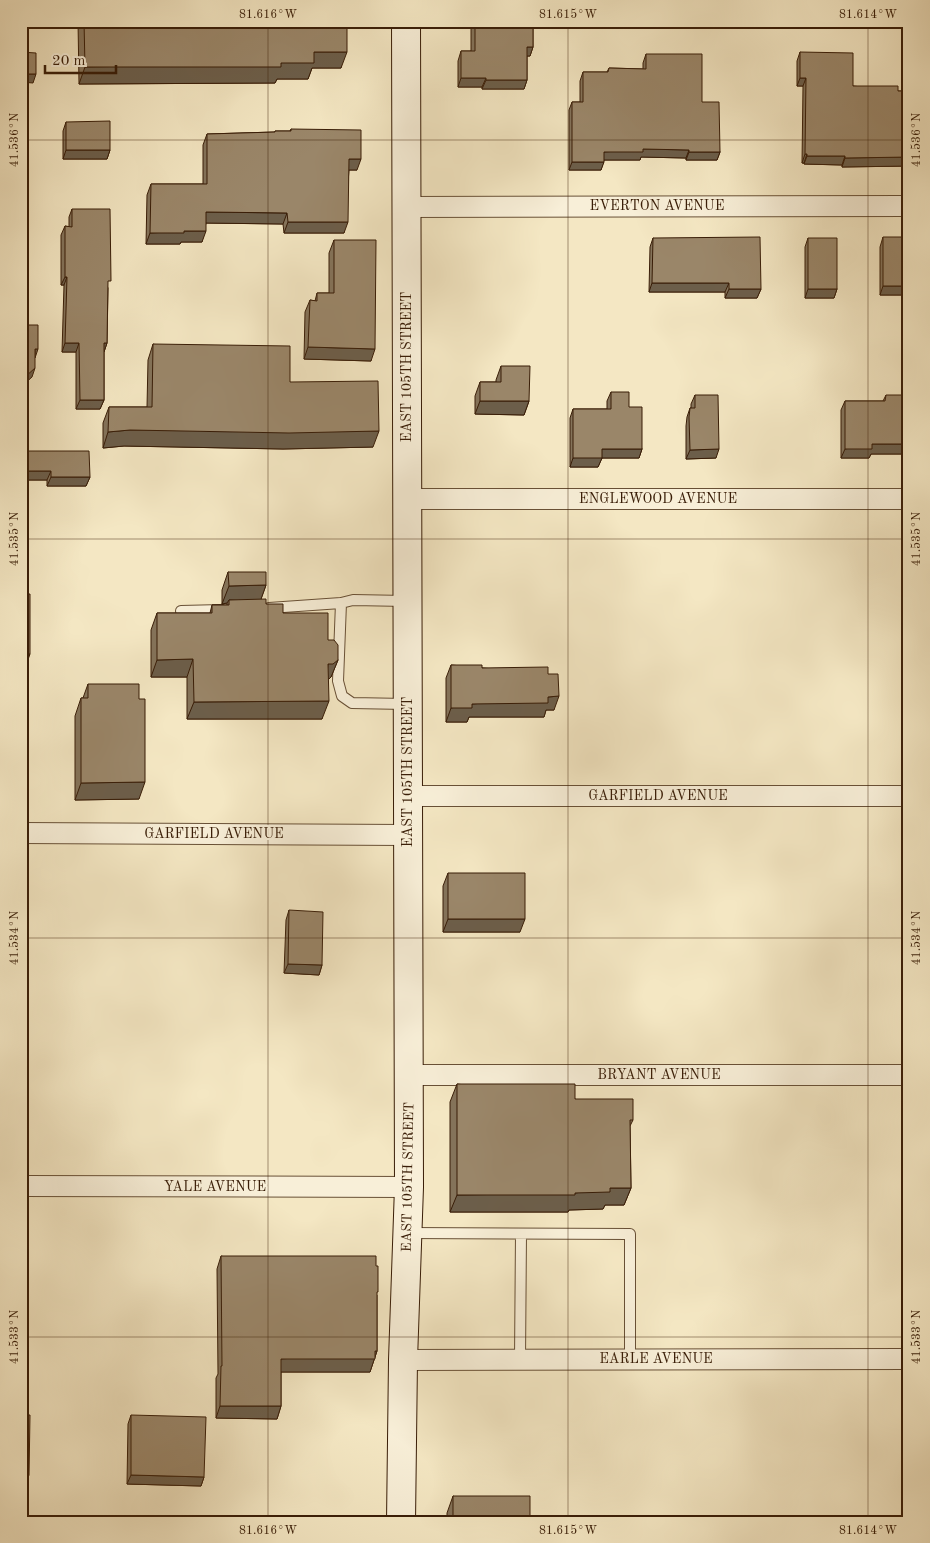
<svg xmlns="http://www.w3.org/2000/svg" width="930" height="1543" font-family="'Old Standard TT',serif">
<style>
.lines{fill:none;stroke-linecap:round;stroke-linejoin:round}
.lane-casing{stroke:#685036;stroke-width:12}
.street-casing{stroke:#685036;stroke-width:22}
.secondary-casing{stroke:#391d07;stroke-width:30}
.lane{stroke:#f8efd8;stroke-width:10}
.street{stroke:#f8efd8;stroke-width:20}
.secondary{stroke:#f8efd8;stroke-width:28}
.wall{fill:#84735a;stroke:#391d07}
.shaded-wall{fill:#6c5e4a;stroke:#391d07}
.building{fill:#9a8669;stroke:#391d07}
.ticks{fill:none;stroke:#391d07;stroke-width:1;stroke-opacity:0.45}
.labels{text-anchor:middle;dominant-baseline:central;stroke-width:4;stroke-linejoin:round;paint-order:stroke}
.street-label{font-size:14px;fill:#391d07;stroke:#f8efd8}
.neatline{fill:none;stroke:#391d07;stroke-width:2}
.ticks-label{font-size:12px;text-anchor:middle;fill:#391d07}
</style>
<rect width="100%" height="100%" fill="#f4e7c3"/>
<filter id="stains"><feTurbulence type="fractalNoise" baseFrequency=".004" numOctaves="4"/><feColorMatrix values="0 0 0 0 .2 0 0 0 0 .09 0 0 0 0 .02 0 0 0 .5 -.17"/></filter>
<radialGradient id="worn" r=".72"><stop offset=".6" stop-color="#630" stop-opacity="0"/><stop offset="1" stop-color="#630" stop-opacity=".3"/></radialGradient>
<g class="lines">
<g class="lane-casing">
<path id="lane" d="M406,601l-53,-1 -12,3 -3,78 4,15 10,7 54,1
M269,608l72,-5
M181,611l41,-1
M408,1233l222,1v126
M520,1360l1,-126"/>
</g>
<g class="street-casing">
<path id="street" d="M406,207l503,-1
M407,499h502
M408,796h501
M21,833l387,2
M409,1075h500
M21,1186l388,1
M403,1360l506,-1"/>
</g>
<g class="secondary-casing">
<path id="secondary" d="M401,1522l2,-162 6,-173 -3,-1166"/>
</g>
<use href="#lane" class="lane"/>
<use href="#street" class="street"/>
<use href="#secondary" class="secondary"/>
</g>
<path class="wall" d="M78,21h269l-6,47h-29l-4,11h-31l-2,4 -196,1z
M471,21h62v26l-3,9h-3v24l-3,9h-42v-2h-24v-26l3,-10h10z
M714,21h6l-2,6z
M800,52l53,34 45,5h11v75l-67,1v-2l-38,-1v-1h-2l1,-77h-6v-25z
M646,54l56,48 18,50 -3,8h-31v-2l-45,-1 -1,3h-36l-3,10h-32v-60l3,-8h8v-21l3,-9h24l2,-4 34,1v-6z
M66,122l44,28 -3,9h-44v-28z
M291,129l66,41h-8l-5,63h-60l-1,-9 -77,-1 -4,19h-21l-1,2h-34l1,-49 4,-11h52v-39l4,-11 68,-2v-1h15z
M72,209l36,79 -1,55 -3,9v48l-4,9h-24v-57h-14l2,-67h-3v-50l4,-9 4,1v-10z
M883,237l26,58h-29v-48z
M653,238l108,51 -4,9h-32v-6h-76l1,-45z
M808,238l29,51 -3,9h-29v-51z
M334,240l37,121 -67,-2 1,-47 5,-12 5,1 2,-8h12v-40z
M153,344l137,38 83,65 -90,2 -159,-3 -21,2v-25l6,-16h38l1,-47z
M501,366l28,35 -5,14 -49,-1v-18l5,-14h16v-2z
M611,392l18,15 13,42 -3,9h-37l-4,9h-28v-49l3,-9h34v-8z
M695,395l21,63 -30,1v-33l1,-9 3,-9h1v-4z
M886,395l23,59h-38l-2,4h-28v-48l4,-9h38z
M21,451l69,26 -4,9h-39v-6h-26z
M228,572l38,13 -5,14 5,5 17,9 45,27 10,20 -7,17 -3,3 -6,39h-135v-42h-36v-47l6,-17h53l2,-8h15v-2l-5,1v-14z
M451,665l97,9 6,36h-8l-2,7h-75l-2,5h-21v-44z
M88,684l51,115 -64,1v-84l6,-18h2z
M448,873l72,59h-77v-46z
M289,910l33,55 -3,10 -35,-2 2,-53z
M457,1084l118,15 58,21 -3,6 1,62 -7,17h-19l-2,4 -34,1 -1,2h-118v-110z
M221,1256l156,39v56l-7,21h-89v34l-4,13 -61,-1v-40l2,-4 -1,-105z
M131,1415l73,62 -3,9 -74,-2 1,-60z
M453,1496l77,26h-83v-9z"/>
<path class="shaded-wall" d="M527,47h6l-3,9h-6z
M314,52h33l-6,16h-29l-4,11h-31l-2,4 -196,1 6,-17 196,-4z
M21,74h15l-3,9 -12,-1z
M461,78h25l-4,9h-24z
M800,78h6l-3,8h-6z
M486,80h41l-3,9h-42z
M643,149l46,1 -3,8 -45,-1 -1,3h-39l3,-8z
M66,150h44l-3,9h-44z
M689,152h31l-3,8h-31z
M805,154h2l-3,9h-2z
M807,156h38l-3,9 -38,-1z
M909,157v9l-67,1 3,-9z
M349,159h12l-4,11h-12z
M572,162h32l-3,8h-32z
M206,212l81,1 -4,11 -81,-1z
M288,222h60l-4,11h-60z
M184,231h22l-4,11h-21l-1,2h-34l4,-11z
M65,277h2l-3,8h-3z
M652,283h77l-4,9h-76z
M883,286h26v9h-29z
M729,289h32l-4,9h-32z
M808,289h29l-3,9h-29z
M65,343h14l-3,9h-14z
M104,343h3l-3,9h-4z
M308,347l67,2 -4,12 -67,-2z
M35,349h3l-3,9z
M35,368l-3,9 -10,9h-1v-9z
M80,400h24l-4,9h-24z
M480,401h49l-5,14 -49,-1z
M130,430l249,1 -6,16 -90,2 -159,-3 -21,2 5,-16z
M872,444h37v10h-38l-2,4h-28l4,-9z
M602,449h40l-3,9h-37l-4,9h-28l3,-9z
M719,449l-3,9 -30,1 4,-9z
M21,471h30l-4,9h-26z
M51,477h39l-4,9h-39z
M266,585l-6,17 -31,-2 -2,3 -5,1 7,-18z
M21,654h9l-5,14h-4z
M193,659l-6,18h-36l6,-17z
M338,660l-7,17 -5,5 2,-18z
M559,696l-5,14h-8l-2,7h-75l-2,5h-21l5,-14 21,-4z
M329,701l-7,18h-135l7,-17z
M145,782l-6,17 -64,1 6,-17z
M448,919h77l-5,13h-77z
M288,964l34,1 -3,10 -35,-2z
M610,1188h21l-7,17h-19l-2,4 -34,1 -1,2h-118l7,-17 118,-2z
M377,1351l-7,21h-93l4,-13z
M220,1406h61l-4,13 -61,-1z
M21,1475h8l-3,9h-5z
M131,1475l73,2 -3,9 -74,-2z"/>
<path class="building" d="M84,21h263v31h-33v11h-33v4h-196z
M475,21h58v26h-6v33h-41v-2h-25v-27h14z
M21,52l15,1v21h-15z
M800,52l53,1v33h45v5h11v66l-64,1v-2h-38v-2h-2l1,-76h-6z
M646,54h56v48h17l1,50h-31v-2l-46,-1v3h-39v10h-32v-60h11v-30h25l1,-4 37,1z
M110,121v29h-44v-28z
M291,129l70,1v29h-12l-1,63h-60l-1,-9 -81,-1v19h-22v2h-34l1,-49h56v-50l68,-2v-1h16z
M72,209h38l1,72h-3l-1,62h-3v57h-24l-1,-57h-14l2,-66h-2v-51l7,1z
M760,237l1,52h-32v-6h-77l1,-45z
M883,237h26v49h-26z
M808,238h29v51h-29z
M334,240h42l-1,109 -67,-2 2,-47 7,1v-8h17z
M21,325h17v24h-3v19l-10,9h-4z
M153,344l137,2v36l88,-1 1,50 -90,2 -159,-3 -22,2 1,-25h43z
M501,366h29l-1,35h-49v-19h21z
M611,392h18v15h13v42h-40v9h-29v-49h38z
M695,395h23l1,54 -29,1 -1,-33 1,-9h5z
M886,395h23v49h-37v5h-27v-48h40z
M21,451h68l1,26h-39v-6h-30z
M228,572h38v13l-37,1z
M21,594h9v60h-9z
M266,599v5h17v9h45v27h6l4,5v15l-5,4h-5l1,37 -135,1 -1,-43 -36,1v-47h55v-8h17v-5z
M451,665h31v3l66,-1v7h10l1,22 -11,1v6l-76,1v4h-21z
M88,684h51v15h6v83l-64,1v-85h7z
M448,873h77v46h-77z
M289,910l34,2 -1,53 -34,-1z
M457,1084h118v15h58v21h-3l1,68h-21v4l-35,1v2h-118z
M221,1256h155v10h2v26h-1v59h-2v8h-94v47h-61l1,-40h1z
M21,1415h9l-1,60h-8z
M131,1415l75,2 -2,60 -73,-2z
M453,1496h77v26h-77z"/>
<path class="ticks" d="M268,21v1501M568,21v1501M868,21v1501M21,140h888M21,539h888M21,938h888M21,1337h888"/>
<g class="labels">
<g class="street-label">
<text x="657" y="206">EVERTON AVENUE</text>
<text transform="translate(407 367) rotate(-90)">EAST 105TH STREET</text>
<text x="658" y="499">ENGLEWOOD AVENUE</text>
<text transform="translate(408 772) rotate(-90)">EAST 105TH STREET</text>
<text x="658" y="796">GARFIELD AVENUE</text>
<text x="214" y="834">GARFIELD AVENUE</text>
<text x="659" y="1075">BRYANT AVENUE</text>
<text transform="translate(408 1177) rotate(-89)">EAST 105TH STREET</text>
<text x="215" y="1187">YALE AVENUE</text>
<text x="656" y="1359">EARLE AVENUE</text>
</g>
</g>
<rect width="930" height="1543" fill="none" stroke="#f4e7c3" stroke-width="55"/>
<path d="M45 65v8h71v-8" fill="none" stroke="#391d07" stroke-width="2.5"/>
<text x="52" y="65" font-size="15" fill="#391d07" stroke="#f8efd8" stroke-width="4" paint-order="stroke">20 m</text>
<rect x="28" y="28" width="874" height="1488" class="neatline"/>
<g class="ticks-label">
<text x="268" y="18">81.616°W</text>
<text x="568" y="18">81.615°W</text>
<text x="868" y="18">81.614°W</text>
<text transform="translate(14 140) rotate(-90)" y="4">41.536°N</text>
<text transform="translate(916 140) rotate(-90)" y="4">41.536°N</text>
<text transform="translate(14 539) rotate(-90)" y="4">41.535°N</text>
<text transform="translate(916 539) rotate(-90)" y="4">41.535°N</text>
<text transform="translate(14 938) rotate(-90)" y="4">41.534°N</text>
<text transform="translate(916 938) rotate(-90)" y="4">41.534°N</text>
<text transform="translate(14 1337) rotate(-90)" y="4">41.533°N</text>
<text transform="translate(916 1337) rotate(-90)" y="4">41.533°N</text>
<text x="268" y="1534">81.616°W</text>
<text x="568" y="1534">81.615°W</text>
<text x="868" y="1534">81.614°W</text>
</g>
<rect width="100%" height="100%" filter="url(#stains)"/>
<rect width="100%" height="100%" fill="url(#worn)"/>
</svg>
